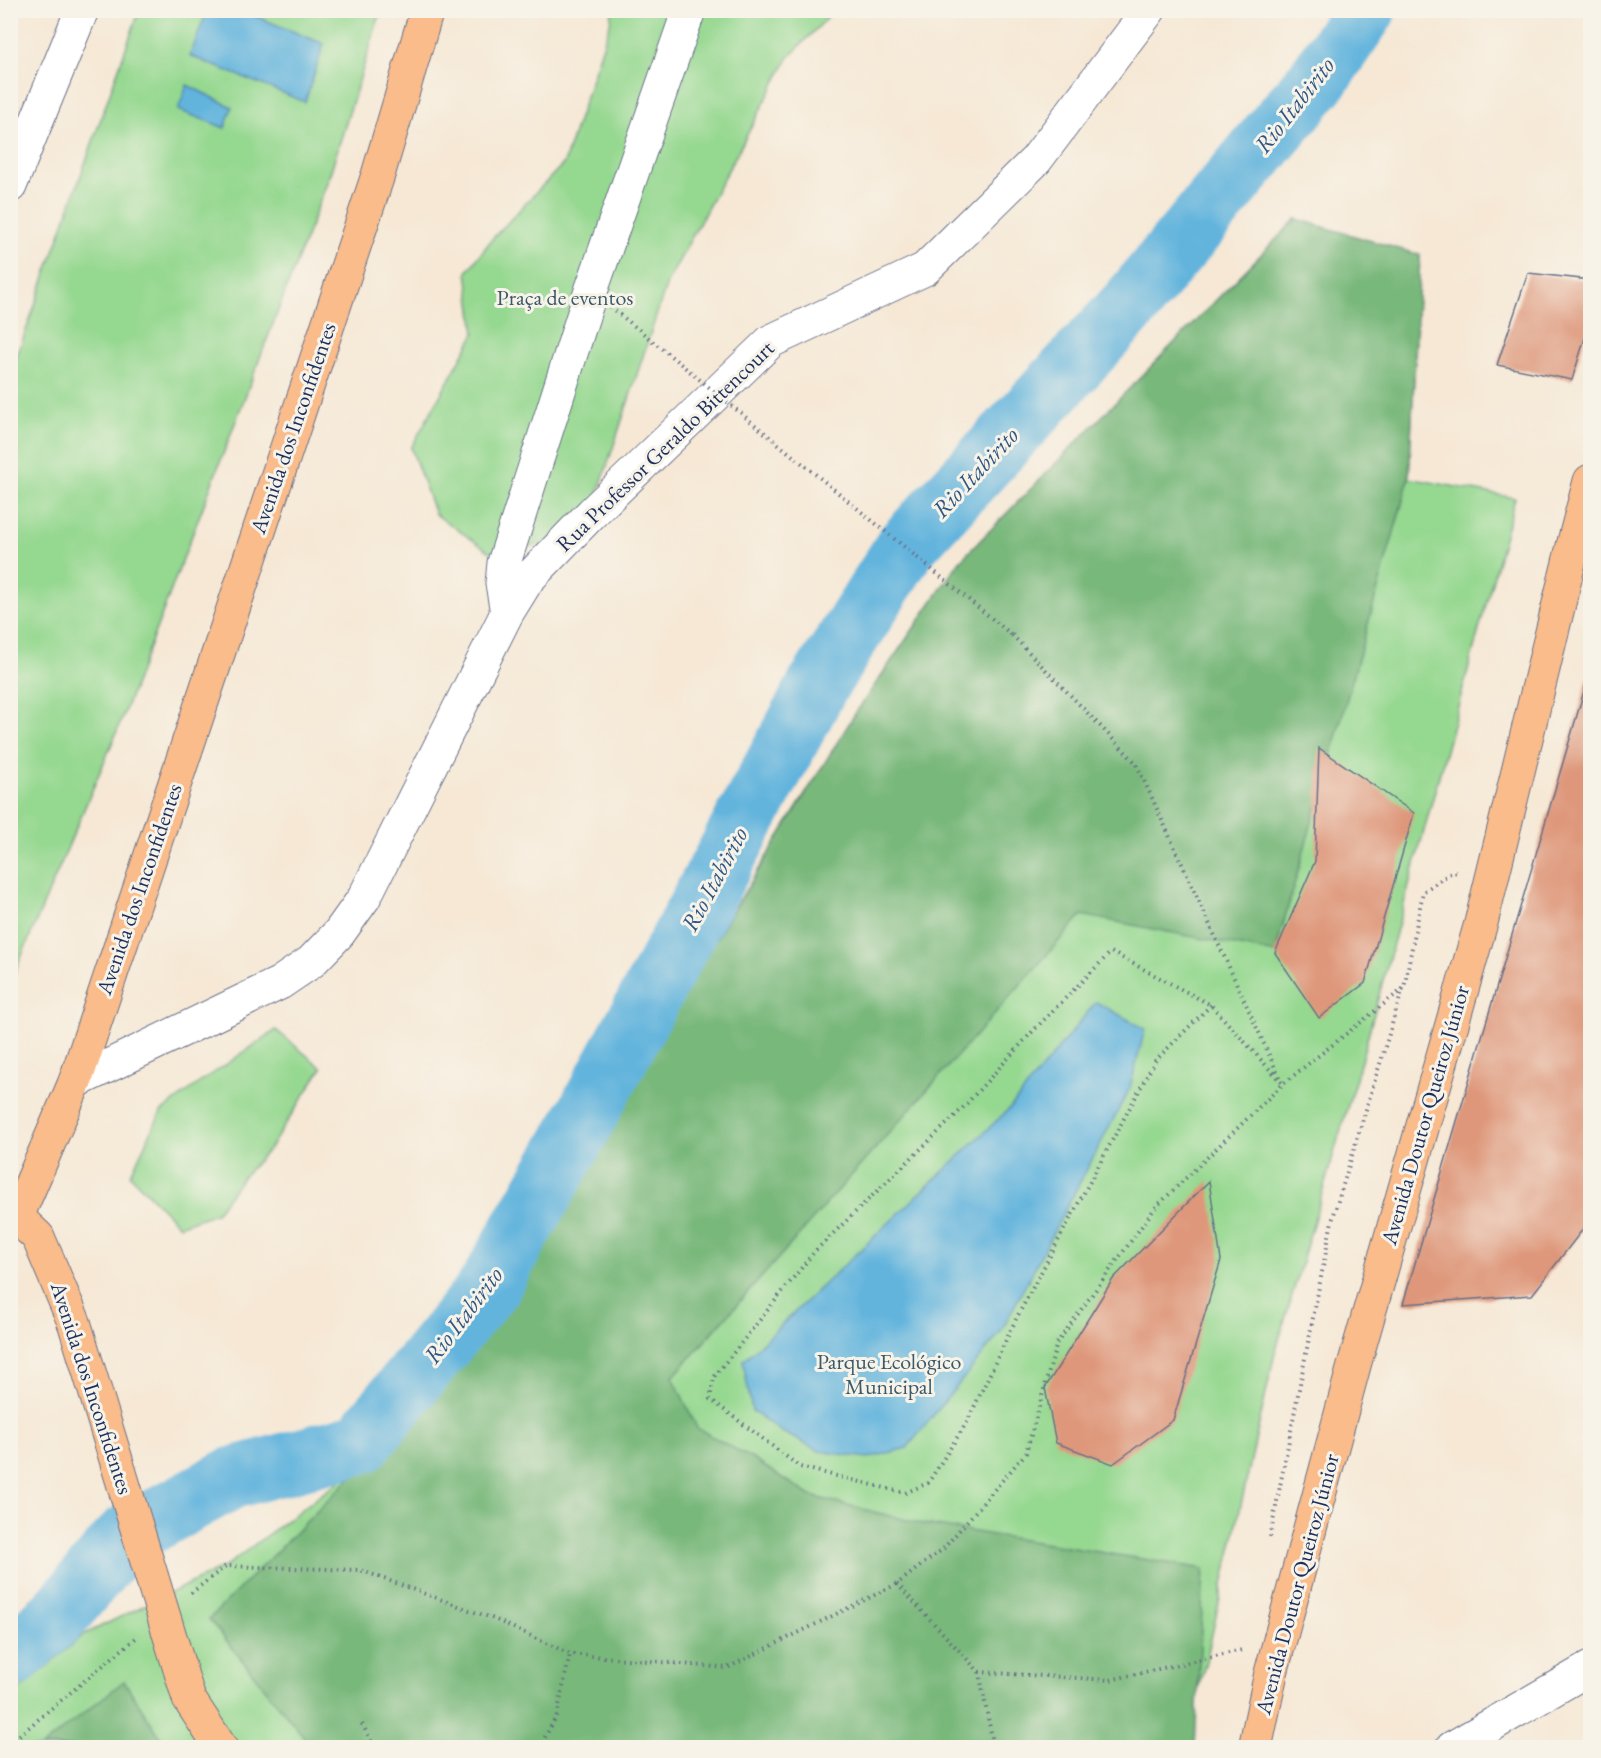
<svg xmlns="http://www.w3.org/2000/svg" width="1601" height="1758" font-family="'EB Garamond',serif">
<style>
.green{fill:#95d890;stroke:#588477;stroke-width:1.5}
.forest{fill:#78b87a;stroke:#4a746c;stroke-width:1.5}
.water{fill:#62b4dd;stroke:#3e729e;stroke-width:1.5}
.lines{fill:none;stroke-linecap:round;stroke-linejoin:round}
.river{stroke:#62b4dd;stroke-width:62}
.building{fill:#de977a}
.minor-casing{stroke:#687088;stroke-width:35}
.major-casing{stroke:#687088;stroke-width:35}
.path{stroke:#687088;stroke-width:4;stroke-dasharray:1.5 4.5;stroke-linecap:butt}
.minor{stroke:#fff;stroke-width:33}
.major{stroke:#f9bc8a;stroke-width:33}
.major-bridge-casing{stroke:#687088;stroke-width:35;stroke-linecap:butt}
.path-bridge{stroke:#687088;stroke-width:4;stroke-dasharray:1.5 4.5;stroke-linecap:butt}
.major-bridge{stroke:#f9bc8a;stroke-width:33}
.labels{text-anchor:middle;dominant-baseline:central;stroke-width:6;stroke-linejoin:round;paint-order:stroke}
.park-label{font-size:22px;fill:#3a596a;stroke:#f7f3e8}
.street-label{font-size:22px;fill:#1b2f5e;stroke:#f7f3e8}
.water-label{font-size:24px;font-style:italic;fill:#305784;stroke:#f7f3e8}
</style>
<rect width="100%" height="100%" fill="#f7f3e8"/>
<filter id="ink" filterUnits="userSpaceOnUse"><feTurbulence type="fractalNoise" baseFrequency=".0167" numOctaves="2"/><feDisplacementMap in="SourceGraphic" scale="12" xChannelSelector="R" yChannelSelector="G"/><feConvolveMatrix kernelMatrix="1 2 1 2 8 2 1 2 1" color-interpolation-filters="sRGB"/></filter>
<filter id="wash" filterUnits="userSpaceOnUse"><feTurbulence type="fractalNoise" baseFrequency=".008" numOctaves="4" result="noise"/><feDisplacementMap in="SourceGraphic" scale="24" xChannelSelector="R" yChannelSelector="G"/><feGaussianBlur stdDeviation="1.35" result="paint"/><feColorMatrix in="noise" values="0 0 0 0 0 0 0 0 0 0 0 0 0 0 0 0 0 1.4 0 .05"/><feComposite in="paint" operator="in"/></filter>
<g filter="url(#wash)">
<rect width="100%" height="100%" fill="#f6e8d5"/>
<path class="green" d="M139,11h242l-53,169 -212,554 -105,247v-608z
M612,11h222l-45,46 -122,226 -84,256 -93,13 -55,-38 -24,-66 64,-115 -8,-61 25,-33 72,-76 46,-139z
M1296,219l124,36 -11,223 106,20 -154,563 -86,292 -69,308 -24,86 -1171,1 -1,-50 75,-64 141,-68 145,-109 132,-159 155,-266 197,-318 105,-153z
M276,1030l46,38 -52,80 -29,31 -25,34 -37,13 -49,-51 31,-63 38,-29z"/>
<path class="forest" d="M1296,219l124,36 -11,224 -134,474 -193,-38 -409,462 24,51 54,30 60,38 107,27 286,46 -9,178h-883l-103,-128 162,-162 132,-159 140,-241 212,-343 105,-153z
M124,1681l43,66h-126z"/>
<path class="water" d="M207,11h36l81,33 -19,58 -115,-46z
M187,85l45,22 -7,21 -47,-18z
M1096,1002l49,27 -15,59 -130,245 -93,115 -39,10 -49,-7 -37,-19 -30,-21 -9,-50 267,-253z"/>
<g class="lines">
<path class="river" d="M10,1658l50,-44 66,-78 106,-58 129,-35 127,-155 90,-157 239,-444 89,-141 223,-240 189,-227 47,-69"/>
</g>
<g id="blocks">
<path class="building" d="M1528,273l62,7v41l-18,59 -75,-15z
M1590,671v549l-58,75 -129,9z
M1319,748l95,65 -49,170 -46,35 -44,-65 40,-92z
M1209,1181l12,79 -48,160 -60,44 -57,-21 -11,-55 68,-109z"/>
</g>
</g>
<g filter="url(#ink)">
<use href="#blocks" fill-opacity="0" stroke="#687088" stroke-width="1.5"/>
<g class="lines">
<g class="minor-casing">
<path id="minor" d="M10,186l72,-176
M507,613l-5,-30 2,-20 87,-272 98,-281
M75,1082l205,-99 31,-21 28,-29 25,-35 143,-285 21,-34 64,-66 179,-172 154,-72 111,-109 113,-150
M1452,1748l138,-80"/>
</g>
<g class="major-casing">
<path id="major" d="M74,1322l-36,-85 -21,-20 58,-135 303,-907 49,-165
M189,1699l32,49
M1255,1748l16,-75 84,-311 126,-439 92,-377 17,-65"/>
</g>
<path class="path" d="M1012,635l124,128 145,318
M1211,1005l-56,56 -138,256 -50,105 -39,61 -23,10 -105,-26 -90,-68 4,-22 101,-126 143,-138 75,-82 78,-79 100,53 72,79
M1270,1537l62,-316 71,-233
M897,1584l82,88 15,76
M191,1593l35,-27 134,4 134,49 76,35 157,14 170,-84 47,-36 82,-95 31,-110 98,-135 128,-124 121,-96 19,-96 29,-20 7,1
M979,1672l131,8 132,-30
M362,1724l13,24
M10,1743l126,-105
M539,1748l18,-33 13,-61"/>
<use href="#minor" class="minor"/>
<use href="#major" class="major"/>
<g class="major-bridge-casing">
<path id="major-bridge" d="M74,1322l115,377"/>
</g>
<path class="path-bridge" d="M606,303l406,332"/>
<use href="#major-bridge" class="major-bridge"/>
</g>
</g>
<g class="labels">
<g class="park-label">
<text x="565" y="297">Praça de eventos</text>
<text x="889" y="1361">Parque Ecológico<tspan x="889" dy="25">Municipal</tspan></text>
</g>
<g class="street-label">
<text transform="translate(293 428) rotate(-71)">Avenida dos Inconfidentes</text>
<text transform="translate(665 446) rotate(-44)">Rua Professor Geraldo Bittencourt</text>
<text transform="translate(139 889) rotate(-71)">Avenida dos Inconfidentes</text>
<text transform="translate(1425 1115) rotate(-74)">Avenida Doutor Queiroz Júnior</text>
<text transform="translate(92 1388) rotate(72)">Avenida dos Inconfidentes</text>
<text transform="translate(1297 1584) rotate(-75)">Avenida Doutor Queiroz Júnior</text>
</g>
<g class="water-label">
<text transform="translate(1294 105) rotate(-52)">Rio Itabirito</text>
<text transform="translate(975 472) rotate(-47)">Rio Itabirito</text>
<text transform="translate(714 879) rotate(-62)">Rio Itabirito</text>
<text transform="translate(463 1315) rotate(-53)">Rio Itabirito</text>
</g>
</g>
<rect width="1601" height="1758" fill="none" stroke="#f7f3e8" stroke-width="36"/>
</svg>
